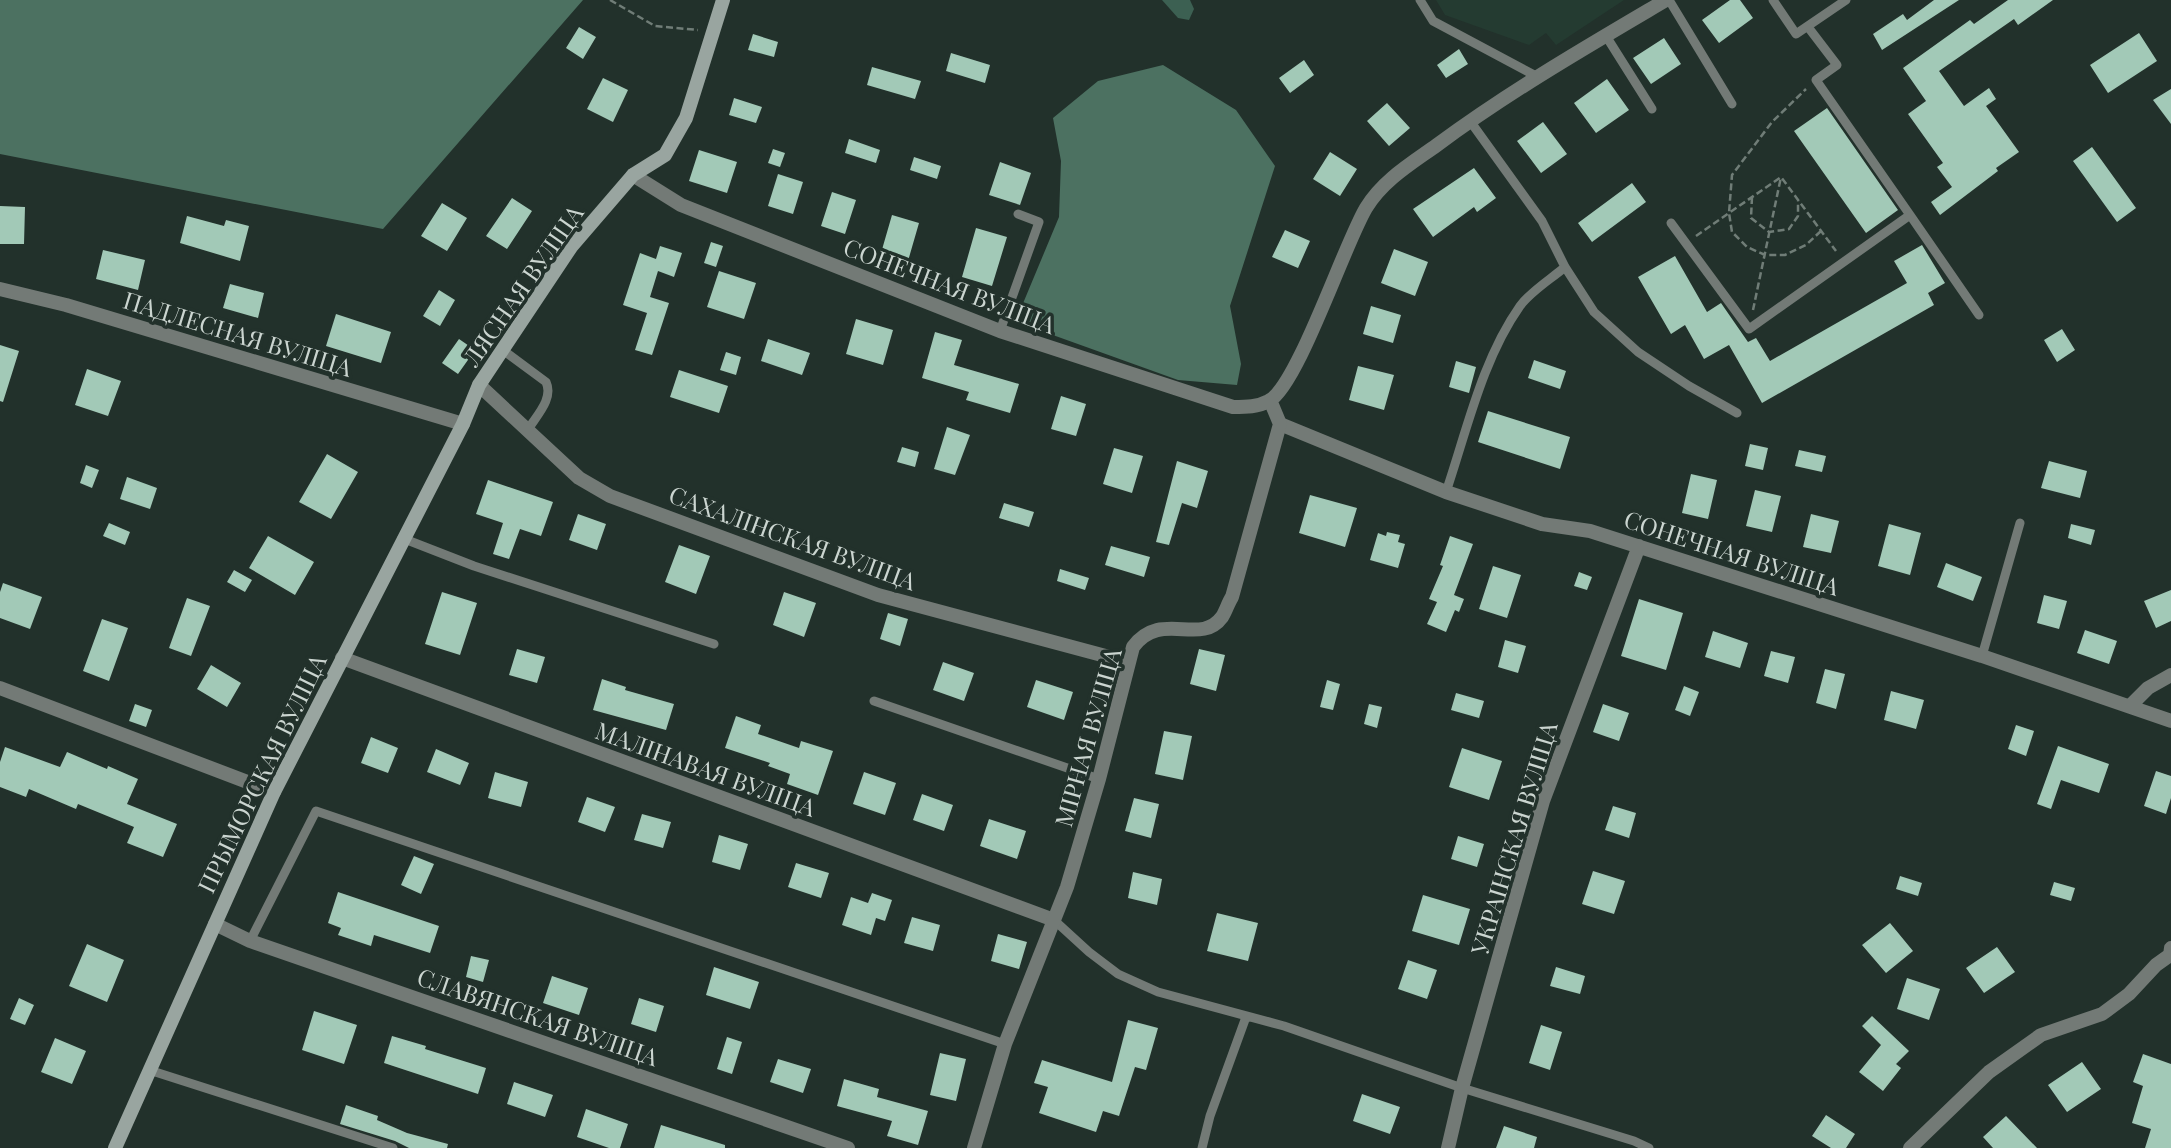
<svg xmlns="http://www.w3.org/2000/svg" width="2171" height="1148" font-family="'Playfair Display',serif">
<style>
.built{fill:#243b31}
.forest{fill:#4c7161}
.water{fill:#3c6052}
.building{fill:#a2c9b7}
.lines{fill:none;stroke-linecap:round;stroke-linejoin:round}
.path{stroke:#707d77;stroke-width:2.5;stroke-dasharray:7 3.5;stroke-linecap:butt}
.service{stroke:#737a76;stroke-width:9}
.minor{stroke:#737a76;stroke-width:14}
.tertiary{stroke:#737a76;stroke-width:14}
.secondary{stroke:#99a5a0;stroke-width:14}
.labels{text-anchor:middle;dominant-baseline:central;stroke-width:7;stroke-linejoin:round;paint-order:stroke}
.street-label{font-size:24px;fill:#cbd5d0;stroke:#22312b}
</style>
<rect width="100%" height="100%" fill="#22312b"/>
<path class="built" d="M1436,0h188l-68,45 -10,-12 -17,12 -84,-30z"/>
<path class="forest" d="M0,0h583l-200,229 -383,-75z
M1163,65l73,45 39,56 -45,140 11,58 -4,21 -59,-5 -153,-55 -6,-12 40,-96 2,-56 -8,-43 45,-37z"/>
<path class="water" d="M1162,0h28l4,9 -5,11 -11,-2z"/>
<path class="building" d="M1730,0h10l13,18 -34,25 -17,-23z
M1934,0h25l-77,50 -9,-16 30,-20 4,6z
M2008,0h45l-35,25 -4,-6 -75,52 25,35 25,-18 7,11 -10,7 33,46 -23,16 2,3 -58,44 -9,-13 21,-15 -15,-20 6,-4 -35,-49 18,-13 -23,-33 67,-48 4,4z
M579,27l17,10 -13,22 -17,-11z
M2139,33l18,28 -49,32 -18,-28z
M753,34l25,8 -4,15 -26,-7z
M1664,38l17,26 -30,20 -18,-26z
M1459,49l9,15 -22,14 -9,-13z
M951,53l39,12 -5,18 -39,-12z
M1304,60l10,15 -24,18 -11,-15z
M872,67l49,14 -6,18 -48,-14z
M603,78l25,12 -15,32 -26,-13z
M1607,79l22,31 -33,23 -22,-30z
M2171,89v35l-18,-24z
M734,98l28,9 -6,16 -27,-8z
M1387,103l23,25 -21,18 -22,-25z
M1827,108l71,102 -32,23 -72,-102z
M1543,122l24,32 -26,19 -24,-32z
M849,139l31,11 -4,13 -31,-10z
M2092,147l44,61 -19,14 -44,-61z
M773,149l12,4 -5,14 -12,-4z
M699,150l38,12 -10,31 -38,-12z
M1330,152l27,17 -17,27 -27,-17z
M914,157l27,9 -4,13 -27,-9z
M1000,162l31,11 -11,32 -31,-10z
M1474,168l22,30 -19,14 -3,-5 -41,30 -20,-28z
M778,174l25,8 -10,32 -25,-8z
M1632,183l14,19 -54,40 -14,-19z
M832,192l24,8 -11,34 -24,-8z
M512,198l20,13 -25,38 -21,-13z
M442,203l25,15 -20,33 -26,-15z
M0,206l25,1 -1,37h-24z
M892,215l27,8 -11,38 -27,-8z
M187,216l37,10 2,-6 23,6 -9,35 -60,-18z
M976,228l31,9 -15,49 -30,-9z
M1285,230l25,11 -12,27 -26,-11z
M711,242l12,4 -7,21 -12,-4z
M1922,245l23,38 -17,10 6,12 -172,98 -33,-58 -25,14 -19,-34 -14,9 -33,-57 37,-21 32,56 14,-9 27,39 8,-4 14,23 137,-78 -13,-22z
M660,246l22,7 -8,24 -16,-6 -8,26 19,6 -17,52 -17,-5 12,-37 -24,-8 17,-52 16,6z
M1394,249l34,13 -13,34 -34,-13z
M103,250l42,10 -7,30 -42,-11z
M719,271l37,12 -12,36 -37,-12z
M230,284l34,9 -6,25 -35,-10z
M439,290l16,10 -15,26 -17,-10z
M1371,306l30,9 -8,28 -30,-9z
M336,314l55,18 -10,31 -55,-17z
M856,319l37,11 -10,35 -37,-11z
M2062,329l13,21 -18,12 -13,-22z
M935,332l27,8 -8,25 65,19 -9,29 -44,-13 3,-8 -47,-14z
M459,339l16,11 -17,24 -16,-11z
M768,339l42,14 -8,22 -41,-14z
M0,345l19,6 -16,51 -3,-1z
M726,352l15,5 -5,18 -16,-5z
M1534,360l32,11 -6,18 -32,-11z
M1456,361l20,6 -7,26 -20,-6z
M1358,366l36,9 -10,35 -35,-10z
M87,369l34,12 -13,35 -33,-11z
M679,370l49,16 -9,27 -49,-16z
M1061,396l25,8 -10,32 -25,-7z
M1488,411l82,26 -10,32 -82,-27z
M947,427l23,8 -15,40 -21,-6z
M1750,444l18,4 -5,22 -18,-4z
M902,447l17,5 -4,15 -18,-5z
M1114,448l29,8 -11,37 -29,-9z
M1799,450l27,6 -4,16 -27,-6z
M327,454l31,18 -27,47 -32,-17z
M1177,461l31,10 -11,37 -15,-5 -13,42 -13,-3z
M2049,461l38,10 -7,27 -39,-10z
M86,465l13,5 -7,18 -12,-5z
M1691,474l26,6 -9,39 -26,-6z
M127,477l30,11 -7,21 -30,-10z
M488,480l65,22 -12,34 -21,-7 -11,30 -16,-5 10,-31 -27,-9z
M1755,490l26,6 -9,36 -26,-6z
M1310,495l47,13 -12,39 -46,-14z
M1004,503l30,9 -5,15 -30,-9z
M578,514l28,10 -9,26 -28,-10z
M1811,514l28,7 -8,32 -28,-6z
M109,523l21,9 -5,13 -22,-9z
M1889,524l32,9 -11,42 -32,-9z
M2071,524l24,6 -4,15 -23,-7z
M1387,532l13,3 -2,7 7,2 -7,24 -28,-8 8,-27 8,3z
M268,536l46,26 -19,33 -46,-27z
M1450,536l23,8 -19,51 10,4 -5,13 -4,-2 -9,22 -19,-8 10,-22 -8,-3 14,-33 -3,-1z
M679,545l31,11 -14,38 -31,-12z
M1111,546l39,11 -6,20 -39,-12z
M1946,563l36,14 -9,24 -36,-14z
M1493,566l28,9 -14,43 -28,-9z
M1060,569l29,9 -4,12 -28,-9z
M234,570l18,10 -7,12 -18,-10z
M1579,572l13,5 -5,13 -13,-4z
M3,583l39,14 -12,32 -30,-11v-26z
M2171,590v31l-15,7 -12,-27z
M442,592l35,11 -17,52 -35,-11z
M784,592l32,11 -12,34 -31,-12z
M2044,595l23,6 -8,28 -22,-6z
M187,598l23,8 -19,50 -22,-8z
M1639,599l44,14 -17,57 -45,-14z
M888,613l20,6 -8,27 -20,-7z
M102,619l26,9 -19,53 -26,-10z
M2085,630l32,11 -8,23 -32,-11z
M1713,631l35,12 -8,25 -35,-11z
M1505,640l21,6 -8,27 -20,-6z
M517,649l28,8 -8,26 -28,-8z
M1199,649l26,6 -9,36 -26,-7z
M1771,651l24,6 -7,26 -24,-7z
M943,662l31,11 -10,28 -31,-11z
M211,665l30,18 -14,24 -30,-18z
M1825,669l20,5 -9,35 -20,-6z
M602,679l24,8 -1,3 49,14 -8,26 -73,-20z
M1036,680l37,12 -9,28 -37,-13z
M1327,680l13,4 -7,26 -13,-3z
M1684,686l15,6 -9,24 -15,-6z
M1891,691l33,9 -8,29 -32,-9z
M1456,693l28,8 -5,17 -28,-8z
M135,704l17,6 -6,17 -17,-6z
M1369,704l13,3 -5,21 -13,-4z
M1603,704l26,9 -10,28 -26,-9z
M736,716l25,9 -3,9 41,14 2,-7 32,10 -15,44 -31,-11 3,-10 -22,-8 2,-3 -45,-15z
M2016,725l18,6 -8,25 -18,-7z
M1164,731l28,5 -9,44 -28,-6z
M371,737l27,11 -10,25 -27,-10z
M2058,746l51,18 -10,29 -38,-13 -10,29 -14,-5z
M5,747l55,20 7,-15 40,17 1,-3 30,13 -11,25 50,20 -14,33 -36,-14 7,-16 -56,-23 -2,5 -47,-20 -3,8 -26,-10v-25z
M1462,748l40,13 -13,39 -40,-13z
M436,749l33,14 -9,22 -33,-13z
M2156,771l15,5v22l-5,16 -22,-8z
M495,772l33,10 -7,25 -33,-9z
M864,772l32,11 -11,32 -32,-11z
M922,794l31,11 -9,26 -31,-11z
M587,797l28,10 -10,25 -27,-10z
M1134,798l25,6 -8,34 -26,-7z
M1613,806l23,7 -7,25 -24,-8z
M642,814l29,8 -8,26 -29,-8z
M989,819l37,12 -9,28 -37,-13z
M719,835l29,9 -8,26 -28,-8z
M1458,836l26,8 -7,23 -26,-8z
M414,856l20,8 -13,30 -20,-9z
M796,863l33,10 -8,25 -33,-11z
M1593,871l32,10 -11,33 -32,-10z
M1133,872l29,7 -5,26 -29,-7z
M1900,876l22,7 -4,13 -22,-7z
M2054,882l21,6 -4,13 -21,-6z
M338,892l101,34 -9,27 -56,-18 -3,11 -33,-11 3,-7 -13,-5z
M872,893l20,7 -7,21 -9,-3 -5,17 -29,-10 9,-28 17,6z
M1423,895l47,14 -11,36 -47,-14z
M1217,913l41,10 -10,38 -41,-10z
M912,917l28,8 -7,26 -29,-8z
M1890,923l23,28 -27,22 -24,-28z
M998,934l29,8 -8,27 -28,-8z
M87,944l37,16 -17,42 -38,-16z
M1997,947l18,25 -31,21 -18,-25z
M471,956l18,4 -6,22 -17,-5z
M1408,960l29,10 -10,29 -29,-10z
M714,967l45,15 -9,27 -44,-14z
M1556,967l29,9 -5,18 -30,-8z
M552,976l36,12 -9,27 -36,-12z
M1907,978l33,11 -11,31 -32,-11z
M19,998l15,7 -9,20 -15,-6z
M639,998l25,8 -8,26 -25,-8z
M314,1011l43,14 -13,39 -42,-14z
M1872,1016l37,35 -13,13 5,4 -18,23 -24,-19 22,-27 -19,-19z
M1128,1020l30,8 -12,42 -11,-3 -16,49 -16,-5 -7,21 -57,-19 9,-26 -14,-4 8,-23 70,22z
M1541,1025l21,7 -12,38 -21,-7z
M392,1036l34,10 -1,3 61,19 -8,26 -94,-31z
M727,1037l15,5 -10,32 -15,-5z
M55,1038l31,13 -14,33 -31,-12z
M940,1053l26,6 -10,42 -26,-6z
M2143,1054l28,10v84h-26l6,-19 -19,-6 11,-37 -10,-4z
M778,1059l33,10 -8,24 -33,-11z
M2082,1062l19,27 -34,23 -19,-27z
M844,1079l35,10 -2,8 51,14 -10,34 -31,-9 5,-15 -55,-15z
M514,1082l39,13 -8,22 -38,-13z
M1362,1094l38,13 -10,27 -37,-13z
M346,1105l32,11 -1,4 30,13 41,11 -1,4h-38l-14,-7 -55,-17z
M586,1109l42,15 -8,24h-11l-32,-11z
M1826,1115l29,19 -9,14h-15l-19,-12z
M2006,1116l31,32h-44l-10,-11z
M661,1125l64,20v3h-71z
M1504,1126l33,11 -3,11h-38z"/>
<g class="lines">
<path class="path" d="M610,0l45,26 43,4
M1752,197l-1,21 18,14 20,-3 9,-13v-15
M1821,231l-15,14 -21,10h-20l-18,-8 -15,-15 -3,-19 52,-36 55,74
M1696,236l33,-23 3,-38 40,-53 34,-33
M1753,310l28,-133"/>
<path class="service" d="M1420,0l13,21 105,56
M1669,0l63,104
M1773,0l23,34 50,-34
M1606,36l46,73
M1470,121l72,100 23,46 29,45 44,40 51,34 48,27
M1910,215l69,100
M1671,223l78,106 161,-114 -94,-135 21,-15 -29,-38
M1000,331l39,-109 -21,-8
M504,351l42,31c8,17 -10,34 -19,49
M1446,492c21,-62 36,-132 74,-186 11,-15 31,-27 45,-39
M402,538l72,28 240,78
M1982,656l38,-133
M874,701l225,78
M1054,920l35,32 29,22 40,18 126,34 178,62 172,53 15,7
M250,941l66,-130 689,233
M149,1070l244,78
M1202,1148l8,-32 36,-99"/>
<path class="minor" d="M479,385l100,93 31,18 268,99 250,67
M1280,424l166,68 96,32 48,7 392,125 189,65
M342,658l712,262
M0,688l274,104
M2130,706l18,-18 23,-13
M215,924l35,17 598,207
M1448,1148l14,-60 81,-287 96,-255
M1910,1148l79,-76 52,-37 61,-21 27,-20 27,-29 14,-10 1,-7"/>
<path class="tertiary" d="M633,175l48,30 319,126 233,76c13,0 25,0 36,-6 29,-16 75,-156 97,-193 17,-28 46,-45 71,-63 73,-54 151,-99 229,-145
M0,289l66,16 397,119
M974,1148l31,-104 62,-157 32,-108 34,-132c28,-38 67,0 89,-30 4,-6 6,-14 10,-20l48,-173 -10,-24"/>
<path class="secondary" d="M115,1148l159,-356 189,-368 16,-39 92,-138 62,-72 32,-20 21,-37 37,-118"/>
</g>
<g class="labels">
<g class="street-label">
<text transform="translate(522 285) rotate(-55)">ЛЯСНАЯ ВУЛІЦА</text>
<text transform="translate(950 285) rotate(21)">СОНЕЧНАЯ ВУЛІЦА</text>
<text transform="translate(238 333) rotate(17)">ПАДЛЕСНАЯ ВУЛІЦА</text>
<text transform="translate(793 537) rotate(20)">САХАЛІНСКАЯ ВУЛІЦА</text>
<text transform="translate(1732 552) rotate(18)">СОНЕЧНАЯ ВУЛІЦА</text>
<text transform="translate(1087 737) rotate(-74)">МІРНАЯ ВУЛІЦА</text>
<text transform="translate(706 768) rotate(20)">МАЛІНАВАЯ ВУЛІЦА</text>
<text transform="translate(261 773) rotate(-64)">ПРЫМОРСКАЯ ВУЛІЦА</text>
<text transform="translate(1513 838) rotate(-73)">УКРАІНСКАЯ ВУЛІЦА</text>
<text transform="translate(538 1016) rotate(19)">СЛАВЯНСКАЯ ВУЛІЦА</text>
</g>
</g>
</svg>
